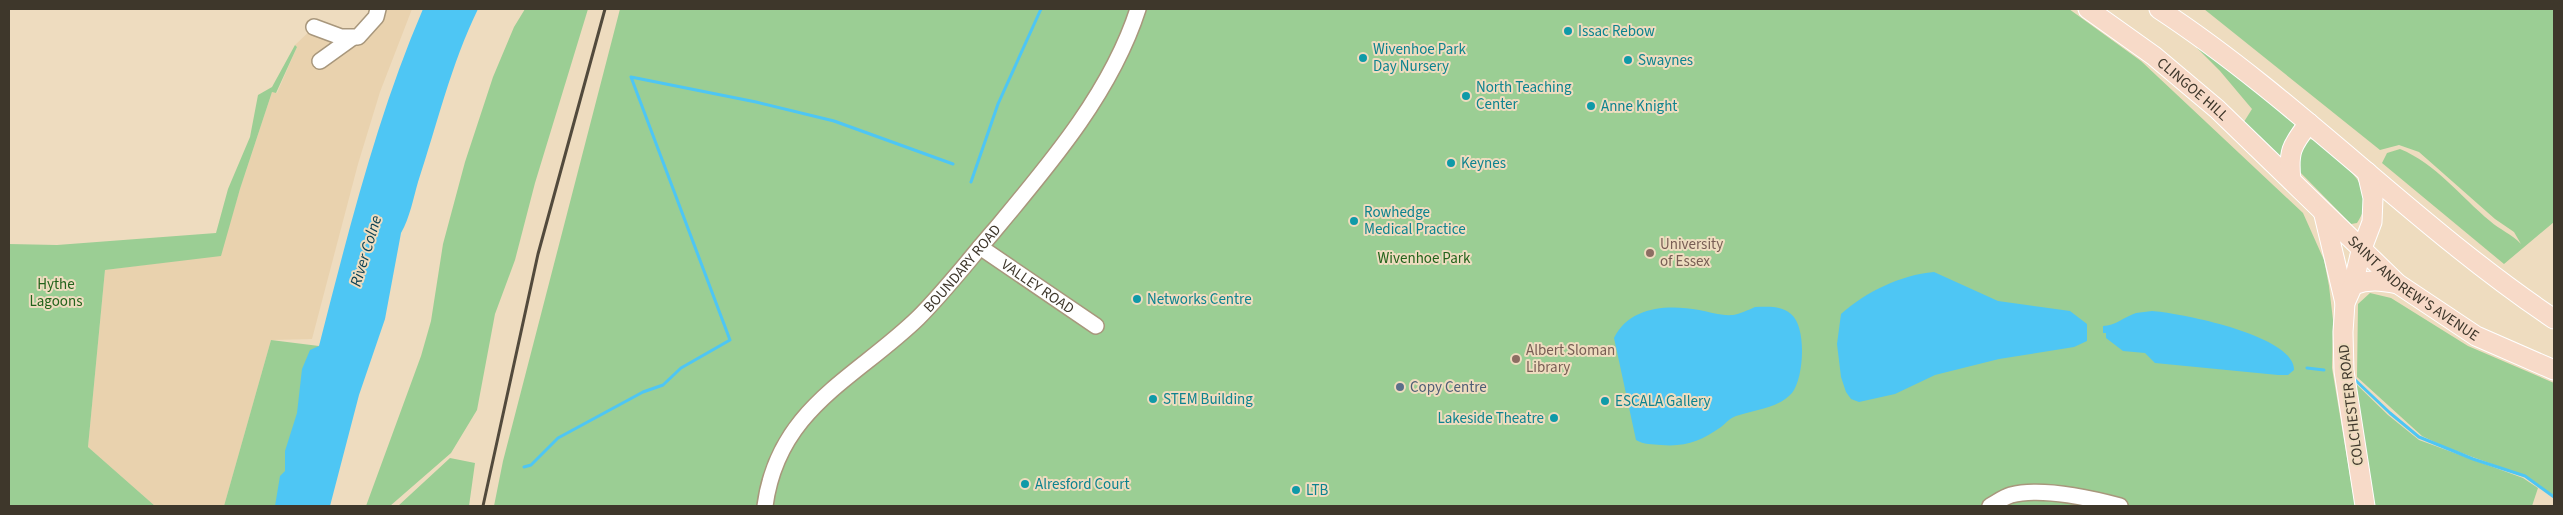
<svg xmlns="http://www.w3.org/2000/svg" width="2563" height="515" font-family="'Source Sans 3',sans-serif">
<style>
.built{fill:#e9d2ae}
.green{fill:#9bce94}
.water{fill:#4ec6f4}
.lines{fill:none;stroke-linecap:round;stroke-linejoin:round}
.stream{stroke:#4ec6f4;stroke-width:3}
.minor-casing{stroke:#a8977c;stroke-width:18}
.major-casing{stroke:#fff;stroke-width:21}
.minor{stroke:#fff;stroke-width:15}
.major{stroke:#f7dac8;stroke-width:19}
.rail{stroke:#524a3c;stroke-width:3}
.culture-dot{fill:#0f9aa8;stroke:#eedcbf;stroke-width:2}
.education-dot{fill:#8d6e63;stroke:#eedcbf;stroke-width:2}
.service-dot{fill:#5c6f8a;stroke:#eedcbf;stroke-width:2}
.labels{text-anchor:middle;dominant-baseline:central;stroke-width:4;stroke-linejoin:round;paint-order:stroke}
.culture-label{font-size:15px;fill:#0d838f;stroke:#eedcbf;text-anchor:start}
.street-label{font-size:15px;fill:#3e372b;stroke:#eedcbf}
.education-label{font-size:15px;fill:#785e54;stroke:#eedcbf;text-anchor:start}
.park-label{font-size:15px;fill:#23631c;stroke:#eedcbf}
.service-label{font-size:15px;fill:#4e5e75;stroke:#eedcbf;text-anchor:start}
.water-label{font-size:16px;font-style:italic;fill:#0b4053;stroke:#eedcbf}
</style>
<rect width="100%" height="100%" fill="#eedcbf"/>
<path class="built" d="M378,9h34l-32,83 -22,72 -46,175 -41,1 -47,166h-69l-67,-59 17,-177 115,-15 20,-66 32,-97 5,1 20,-46 -2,-2 19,-18 38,11z"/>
<path class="green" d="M525,9h63l-53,174 -20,77 -20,54 -18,96 -26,43 -61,53h-24l55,-150 10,-35 12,-77 22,-82 28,-85 21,-50z
M620,9h1449l72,52 162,152 21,47 5,26 4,34 -1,48 23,138h-1861l9,-45z
M2204,9h350v213l-50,42 -122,-101 5,-10 13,-4c35,14 61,48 90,72 10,9 22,13 31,23l-7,-12 -19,-13 -76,-67 -20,-7 -19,5z
M2200,44l97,80 -12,18 -4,17 -39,-34 10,-16 -32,-38 -23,-23z
M295,45l2,2 -21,46 -4,-1 -32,97 -19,67 -116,14 -17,177 67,59h-146v-262l48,1 159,-12 12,-44 22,-52 8,-42 14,-8z
M2306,139c12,-1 18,8 26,15 22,19 45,39 25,69l-6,1 -55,-56 4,-24z
M2370,293l21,5 77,48 86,37v114l-29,-21 -80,-29 -23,-11 -65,-59 1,-73z
M271,340l48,6 -24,160h-71z
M2353,381l35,34 31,25 104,38 15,10 -6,18h-160z
M450,458l25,5 -6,43h-71z"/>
<path class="water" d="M423,9h55c-27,55 -41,116 -60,173 -5,17 -8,35 -17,51l-16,86 -26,76 -29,111h-55l5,-30 5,-5v-20l12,-38 5,-44 8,-19 9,-4c29,-113 58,-230 104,-337z
M1934,272l64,29 72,10 17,13v17l-13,6 -75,12 -64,16 -40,19 -36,8 -8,-3 -5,-7 -5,-15 -4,-33 4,-30c25,-22 59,-39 93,-42z
M1755,307c12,0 26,-2 36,7 16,13 13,64 1,79 -13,15 -38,17 -56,23 -6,2 -10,7 -15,11 -20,14 -35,20 -60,18 -9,-1 -17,0 -25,-5l-22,-102c15,-31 53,-34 85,-28 11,2 22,6 34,5 7,-1 15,-5 22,-8z
M2152,311c27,2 143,24 142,59l-6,5h-10l-123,-12 -10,-10 -22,-2 -17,-13v-5h-3v-7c12,0 21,-9 33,-13 5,-1 11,-1 16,-2z"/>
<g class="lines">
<path class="stream" d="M971,182l27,-78 43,-95
M2307,368l17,2
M2352,377l38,36 29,24 54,22 52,17 29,21
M524,467l7,-2 27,-27 85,-46 20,-7 18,-17 49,-28 -99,-263 125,25 78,19 119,43"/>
<g class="minor-casing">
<g id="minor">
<path d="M314,27l27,10h17l18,-20 2,-8"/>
<path d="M320,61l32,-23"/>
<path id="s1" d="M980,247l116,79"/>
<path id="s2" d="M765,506c13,-98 90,-127 153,-188 27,-27 50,-57 75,-86 56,-67 118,-139 145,-223"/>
<path d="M1990,506c7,-4 14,-9 21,-11 31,-8 79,3 109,11"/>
</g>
</g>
<g class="major-casing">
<g id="major">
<path id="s3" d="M2088,9l66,47 63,53 181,175 78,52 78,34"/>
<path d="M2159,9c140,92 256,217 395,310"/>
<path d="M2291,180c-3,-28 0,-34 18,-57"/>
<path d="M2324,215l21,88"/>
<path d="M2353,285c17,-6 28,-4 45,-1"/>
<path d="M2365,506l-21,-135 -1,-39 2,-29 8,-18 8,-34 11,-29 1,-24 -6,-26"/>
</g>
</g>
<use href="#minor" class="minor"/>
<use href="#major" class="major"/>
<path class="rail" d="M483,506l55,-252 67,-245"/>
</g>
<g class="culture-dot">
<circle cx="1568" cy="31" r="5"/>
<circle cx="1363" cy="58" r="5"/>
<circle cx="1628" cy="60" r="5"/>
<circle cx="1466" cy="96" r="5"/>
<circle cx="1591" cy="106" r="5"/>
<circle cx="1451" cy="163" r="5"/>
<circle cx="1354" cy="221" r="5"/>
<circle cx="1137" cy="299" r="5"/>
<circle cx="1153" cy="399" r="5"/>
<circle cx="1605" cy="401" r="5"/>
<circle cx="1554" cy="418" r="5"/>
<circle cx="1025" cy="484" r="5"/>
<circle cx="1296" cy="490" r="5"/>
</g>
<g class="education-dot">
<circle cx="1650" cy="253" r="5"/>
<circle cx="1516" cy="359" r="5"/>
</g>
<circle class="service-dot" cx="1400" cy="387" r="5"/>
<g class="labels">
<g class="culture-label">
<text x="1578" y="31">Issac Rebow</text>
<text x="1373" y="49">Wivenhoe Park<tspan x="1373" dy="17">Day Nursery</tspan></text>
<text x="1638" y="60">Swaynes</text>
<text x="1476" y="87">North Teaching<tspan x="1476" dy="17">Center</tspan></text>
<text x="1601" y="106">Anne Knight</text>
<text x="1461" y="163">Keynes</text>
<text x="1364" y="212">Rowhedge<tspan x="1364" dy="17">Medical Practice</tspan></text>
<text x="1147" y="299">Networks Centre</text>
<text x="1163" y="399">STEM Building</text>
<text x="1615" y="401">ESCALA Gallery</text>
<text x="1544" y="418" text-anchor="end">Lakeside Theatre</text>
<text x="1035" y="484">Alresford Court</text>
<text x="1306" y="490">LTB</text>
</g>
<g class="street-label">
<text stroke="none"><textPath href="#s3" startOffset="132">CLINGOE HILL</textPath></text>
<text stroke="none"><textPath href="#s2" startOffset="316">BOUNDARY ROAD</textPath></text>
<text stroke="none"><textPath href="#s1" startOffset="70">VALLEY ROAD</textPath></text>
<text stroke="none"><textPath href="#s3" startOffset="430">SAINT ANDREW'S AVENUE</textPath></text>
<text transform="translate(2351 405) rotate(-97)">COLCHESTER ROAD</text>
</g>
<g class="education-label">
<text x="1660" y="244">University<tspan x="1660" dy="17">of Essex</tspan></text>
<text x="1526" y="350">Albert Sloman<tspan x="1526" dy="17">Library</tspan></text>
</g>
<g class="park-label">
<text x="1424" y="258">Wivenhoe Park</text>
<text x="56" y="284">Hythe<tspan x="56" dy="17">Lagoons</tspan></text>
</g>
<g class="service-label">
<text x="1410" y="387">Copy Centre</text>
</g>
<g class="water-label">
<text transform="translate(366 251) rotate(-73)">River Colne</text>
</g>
</g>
<rect width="2563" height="515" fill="none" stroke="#3e372b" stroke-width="20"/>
</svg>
